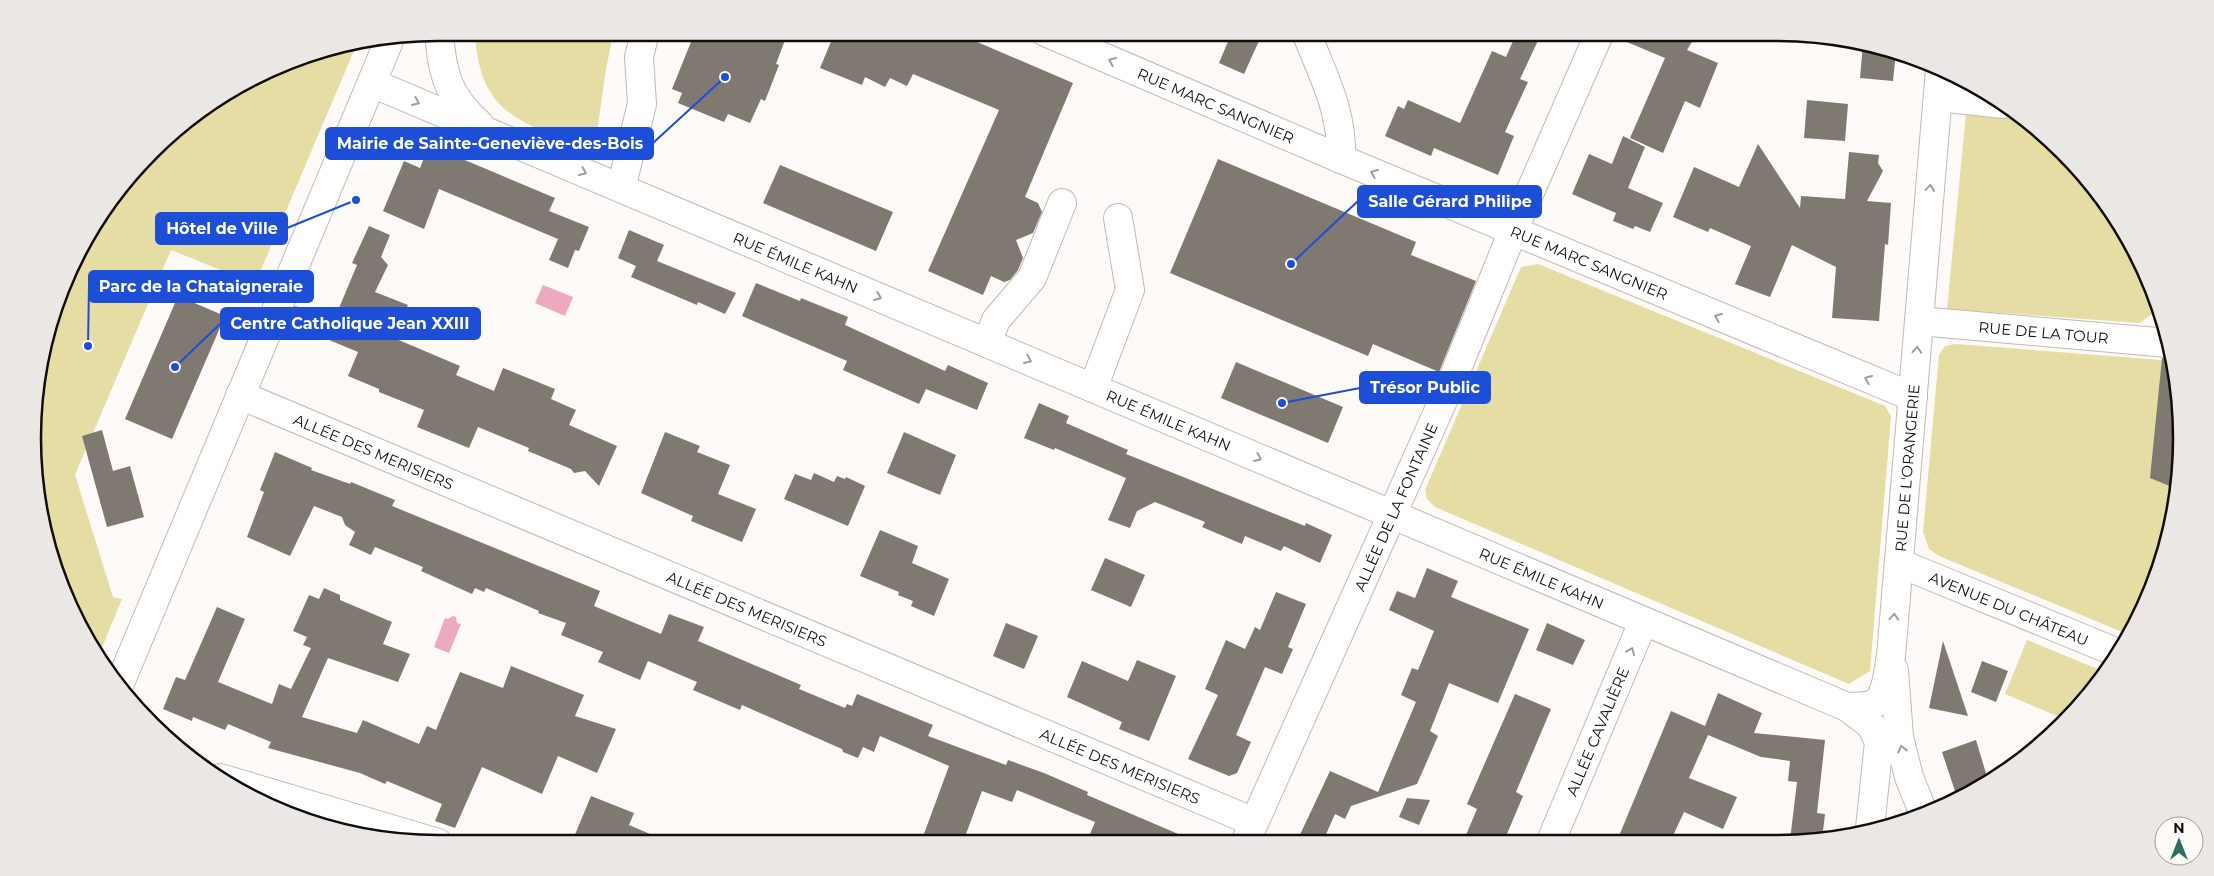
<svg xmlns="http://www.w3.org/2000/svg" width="2214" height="876" font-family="Montserrat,sans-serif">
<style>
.green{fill:#e6dda4}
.water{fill:#ecaac1}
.building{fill:#7f7971}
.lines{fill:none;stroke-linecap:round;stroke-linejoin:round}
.minor-casing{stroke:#c3b8b3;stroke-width:30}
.minor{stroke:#fff;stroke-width:28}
.oneway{stroke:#9f9e9d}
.labels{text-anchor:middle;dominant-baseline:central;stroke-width:4;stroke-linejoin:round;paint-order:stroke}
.street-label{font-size:15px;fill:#100d0b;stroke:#fefaf8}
.rim{fill:none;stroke:#100d0b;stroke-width:2.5}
.leader{fill:none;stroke:#1d4ed8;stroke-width:2}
.callout-dot{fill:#1d4ed8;stroke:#fefaf8;stroke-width:2}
.callout{fill:#1d4ed8;stroke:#1d4ed8;stroke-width:2}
.callout-label{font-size:16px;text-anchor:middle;font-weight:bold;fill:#fff}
</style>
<rect width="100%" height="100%" fill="#fefaf8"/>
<path class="green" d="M475,33h136l2,2 -7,34 -11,77 -6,4c-68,-29 -109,-33 -114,-117z
M356,46l-101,238 -84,-34 -78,183 -11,3 4,13 -11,26 38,122 9,2 -24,58 -35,-64 -23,-76 -4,-132 18,-78 33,-71 84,-103 65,-46 71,-33z
M1969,83l54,33 58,55 46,65 33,72 -20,15 -193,-14z
M1538,264l347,142 6,10 -21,255 -21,13 -414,-177 -8,-8 -2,-9 96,-223z
M1956,344l206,16 -2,23 17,106 -9,54 -41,91 -188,-78 -10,-7 -6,-17 16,-177 6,-9z
M2027,640l78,32 -41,47 -59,-25z"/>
<path class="water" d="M543,285l30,12 -8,19 -30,-13z
M453,616l3,1 1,6 4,1 -12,29 -15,-6 11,-29 3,1z"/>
<path class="building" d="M695,32h74l16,8 -9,24 3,1 -14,36 -4,-2 -11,24 -22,-9 -4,8 -46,-19 4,-10 -10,-4z
M835,32h119l119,51 -48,114 13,6 4,9 -9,21 -17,7 7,18 -5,12 -8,10 -6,2 -13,-6 -8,19 -55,-24 71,-161 -86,-36 -6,12 -17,-8 -5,9 -20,-10 -3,8 -42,-17z
M1232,32h31l-19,42 -25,-11z
M1517,32h25l-22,47 8,3 -23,50 9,4 -16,39 -64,-27 -3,8 -46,-20 13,-30 6,3 4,-9 52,23 32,-72 14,6z
M1615,32h60l18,8 -6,10 31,13 -18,45 -15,-7 -22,52 -33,-15 35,-80 -50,-21z
M1863,44l18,2 15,6 -3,29 -33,-3z
M1807,100l41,4 -3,37 -41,-3z
M1623,136l22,11 -17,41 35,15 -13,29 -15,-6 -2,3 -20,-8 3,-8 -44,-19 17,-40 23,10z
M1758,144l42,64 1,-12 44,3 4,-47 30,3 -1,8 5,8 -16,30 24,2 -3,42 -3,-1 -6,77 -47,-3 4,-51 -44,-22 -22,52 -35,-13 16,-38 -41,-18 -2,4 -35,-15 21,-50 45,20z
M429,145l126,53 -6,13 40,16 -10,24 -4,-1 -7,18 -19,-8 9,-21 -119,-50 -15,40 -41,-18 21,-50 16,7z
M1218,159l198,83 -5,13 65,26 -37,91 -66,-28 -5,12 -198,-83z
M780,165l113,47 -17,39 -113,-48z
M369,226l21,9 -9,22 7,8 -13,27 33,13 -14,33 66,28 -4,9 38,16 9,-23 52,21 -4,10 25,11 -7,15 48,21 -18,40 -14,-15 -11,2 -3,-4 -43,-18 1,-3 -51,-21 -9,21 -52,-21 7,-17 -45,-18v-3l-31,-13 10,-24 -70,-29 7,-17 39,14 23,-55 -5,-2z
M629,230l35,15 -7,16 79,32 -11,21 -27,-12 -1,3 -66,-28 5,-11 -18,-8z
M756,283l44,18 1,-3 47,19 -3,8 100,46 3,-6 40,18 -11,27 -51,-21 -7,15 -76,-34 4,-9 -105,-45z
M178,296l47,20 -53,123 -47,-20z
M2162,358h10l6,27 3,80 -4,24 -27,-11z
M1236,362l107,45 -15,36 -107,-45z
M1039,403l30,13 -3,7 62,27 -2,4 179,72 1,-3 26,12 -12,28 -36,-17 -3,5 -36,-15 -3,8 -40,-17 3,-5 -50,-20 -18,9 -7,17 -22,-8 18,-42 -71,-30 -1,2 -30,-12z
M102,430l11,41 17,-5 14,51 -37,10 -25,-91z
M665,432l35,14 -3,6 33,13 -12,29 38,15 -14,33 -51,-21 2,-5 -52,-23z
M904,432l52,23 -16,40 -53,-22z
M275,452l37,16 -1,2 39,14 1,-2 44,18 -3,6 208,85 -6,15 67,28 8,-20 35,13 -6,14 103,44 -2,4 46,19 2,-4 5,2 5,-12 76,31 -5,11 78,29 2,-5 36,13 44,19 -1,3 110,47h-88l-19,-8 5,-12 -78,-32 -5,12 -30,-11 -19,51h-42l28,-76 -69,-30 -6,16 -11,-5 -5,11 -15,-6 -1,-3 -100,-44 -2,5 -47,-20 4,-8 -49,-21 -8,19 -42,-18 5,-10 -42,-17 5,-12 -28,-10 1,-2 -53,-23 -2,4 -9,-4 -3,6 -51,-23 2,-4 -48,-20 -4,8 -22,-10 6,-13 -10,-7 -3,-8 -28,-11 -24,50 -43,-19 17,-45 -4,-2z
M814,473l20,9 3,-6 8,3 1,-2 19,9 -17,40 -64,-27 11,-25 16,6z
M880,530l38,16 -6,17 37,16 -15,37 -23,-10 2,-5 -15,-6 1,-3 -39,-16z
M1105,558l40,17 -14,32 -40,-17z
M1427,568l31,13 -7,16 78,32 -31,74 -49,-20 -19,48 8,5 -21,48 -66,22 -6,13 -10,-5 -12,27h-26l33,-70 48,21 38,-90 -15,-7 11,-27 6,2 16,-39 -45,-21 8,-19 18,7z
M324,588l16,7v5l52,22 -9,22 27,10 -12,28 -70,-24 -26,59 55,16 6,-13 56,24 8,-18 9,4 24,-58 43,16 8,-22 73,29 -9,21 41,13 -19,44 -39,-17 -16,38 -60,-27 -27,61 -20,-7 7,-17 -55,-23 -2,3 -25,-11 -92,-25 3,-6 -43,-18 -3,6 -32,-13 -1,4 -29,-12 13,-32 9,3 32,-73 28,12 -27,63 54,22 7,-20 12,5 20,-41 -8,-3 4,-8 -14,-6 16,-36 10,4z
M1276,592l30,12 -18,43 5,2 -11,25 -17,-7 -29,68 15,7 -14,31 -8,3 -41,-17 30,-64 -13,-6 21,-49 19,9 10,-22 5,3z
M1006,623l32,13 -14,33 -31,-13z
M1547,623l38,17 -12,25 -37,-15z
M1943,641l25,75 -39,-8z
M1137,660l39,16 -27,65 -30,-12 3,-7 -55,-25 15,-36 46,20z
M1982,661l26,10 -12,31 -25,-10z
M1718,693l44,20 -8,20 71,7 -8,73 8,1 -3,26h-32l7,-58 -9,-1 2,-20 -29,-4 -53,-22 -19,43 48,19 -14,32 -39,-17 -13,28h-40l-12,-4 52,-125 34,15z
M1515,694l36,15 -35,83 7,4 -19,45h-25l-13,-6 11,-26 -10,-5z
M1976,740l12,40 -30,20 -16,-48z
M591,796l43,17 -5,12 42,18h-81l-16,-6z
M1407,798l23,2 -11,25 -20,-8z"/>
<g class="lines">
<g class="minor-casing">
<g id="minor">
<path d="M439,32c3,42 9,64 40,92"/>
<path id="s1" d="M1045,32l296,127 572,238"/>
<path d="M1306,32c17,44 37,79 35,127"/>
<path id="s2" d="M372,83l1475,624 24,18 8,17 -9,86"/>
<path d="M1938,97l65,7"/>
<path d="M621,188l21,-84 -3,-47 6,-25"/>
<path id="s3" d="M1919,321l249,22"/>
<path d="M987,343l9,-23 36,-42 30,-75"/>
<path d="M1093,388l37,-98 -12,-72"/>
<path id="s4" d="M240,395l1014,427"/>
<path id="s5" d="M1899,563l219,90"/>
<path d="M1894,670l5,67 10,40 14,35"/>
<path d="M120,683l269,-642"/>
<path id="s6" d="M1847,707c7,0 17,0 24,-2 16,-5 17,-35 20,-49l49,-587"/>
<path d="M220,778l218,65"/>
<path id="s7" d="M1246,841l208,-465 59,-145 87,-199"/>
<path id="s8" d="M1551,841l92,-219"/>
</g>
</g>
<use href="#minor" class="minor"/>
</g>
<defs><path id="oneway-chevron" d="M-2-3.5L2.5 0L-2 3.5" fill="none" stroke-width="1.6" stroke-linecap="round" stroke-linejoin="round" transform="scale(1.25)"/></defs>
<g class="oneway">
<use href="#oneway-chevron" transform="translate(1112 61) rotate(-157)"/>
<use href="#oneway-chevron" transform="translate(416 102) rotate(23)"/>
<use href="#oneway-chevron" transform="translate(583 172) rotate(23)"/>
<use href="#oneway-chevron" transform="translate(1374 173) rotate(-157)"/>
<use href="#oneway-chevron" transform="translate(1930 188) rotate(-85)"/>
<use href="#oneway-chevron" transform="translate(878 297) rotate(23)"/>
<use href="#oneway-chevron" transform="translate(1718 317) rotate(-157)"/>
<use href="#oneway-chevron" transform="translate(1917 350) rotate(-86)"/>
<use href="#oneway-chevron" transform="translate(1028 360) rotate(23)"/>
<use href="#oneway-chevron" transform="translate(1868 379) rotate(-157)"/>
<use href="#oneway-chevron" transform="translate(1258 458) rotate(23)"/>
<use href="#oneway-chevron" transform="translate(1894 617) rotate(-86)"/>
<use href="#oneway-chevron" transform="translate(1631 651) rotate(-67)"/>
<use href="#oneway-chevron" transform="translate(1902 749) rotate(-104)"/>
</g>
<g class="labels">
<g class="street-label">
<text stroke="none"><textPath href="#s1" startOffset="186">RUE MARC SANGNIER</textPath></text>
<text stroke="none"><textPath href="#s2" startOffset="460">RUE ÉMILE KAHN</textPath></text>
<text stroke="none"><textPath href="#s1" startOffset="591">RUE MARC SANGNIER</textPath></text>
<text stroke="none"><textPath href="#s3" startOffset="125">RUE DE LA TOUR</textPath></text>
<text stroke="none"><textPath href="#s2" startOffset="865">RUE ÉMILE KAHN</textPath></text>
<text stroke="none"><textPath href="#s4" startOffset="145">ALLÉE DES MERISIERS</textPath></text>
<text stroke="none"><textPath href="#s6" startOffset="268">RUE DE L'ORANGERIE</textPath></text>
<text stroke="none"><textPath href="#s7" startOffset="366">ALLÉE DE LA FONTAINE</textPath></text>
<text stroke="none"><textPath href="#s2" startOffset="1270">RUE ÉMILE KAHN</textPath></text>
<text stroke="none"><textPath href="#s4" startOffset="550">ALLÉE DES MERISIERS</textPath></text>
<text stroke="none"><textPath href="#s5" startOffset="119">AVENUE DU CHÂTEAU</textPath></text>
<text stroke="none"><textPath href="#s8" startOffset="119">ALLÉE CAVALIÈRE</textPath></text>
<text stroke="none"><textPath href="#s4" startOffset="955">ALLÉE DES MERISIERS</textPath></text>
</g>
</g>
<path d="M0 0H2214V876H0ZM438 41H1776A397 397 0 0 1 2173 438V438A397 397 0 0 1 1776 835H438A397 397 0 0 1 41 438V438A397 397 0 0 1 438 41Z" fill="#ebe7e5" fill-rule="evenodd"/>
<path class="rim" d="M438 41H1776A397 397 0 0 1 2173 438V438A397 397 0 0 1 1776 835H438A397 397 0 0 1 41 438V438A397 397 0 0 1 438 41Z"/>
<path class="leader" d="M725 77L653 143M1291 264L1358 201M356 200L287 228M88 346L89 286M175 367L221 323M1282 403L1360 388"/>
<g class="callout-dot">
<circle cx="725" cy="77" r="5"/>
<circle cx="1291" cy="264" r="5"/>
<circle cx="356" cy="200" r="5"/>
<circle cx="88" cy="346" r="5"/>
<circle cx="175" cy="367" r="5"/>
<circle cx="1282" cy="403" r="5"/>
</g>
<g class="callout">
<rect x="326" y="128" width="327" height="31" rx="5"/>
<rect x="1358" y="186" width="183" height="31" rx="5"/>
<rect x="156" y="213" width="131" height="31" rx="5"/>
<rect x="89" y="271" width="224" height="31" rx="5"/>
<rect x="221" y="308" width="259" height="31" rx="5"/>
<rect x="1360" y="372" width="130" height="31" rx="5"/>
</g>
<g class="callout-label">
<text x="490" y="149">Mairie de Sainte-Geneviève-des-Bois</text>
<text x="1450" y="207">Salle Gérard Philipe</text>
<text x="222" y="234">Hôtel de Ville</text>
<text x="201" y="292">Parc de la Chataigneraie</text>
<text x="350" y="329">Centre Catholique Jean XXIII</text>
<text x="1425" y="393">Trésor Public</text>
</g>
<g transform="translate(2179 841)"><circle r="24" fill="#fefaf8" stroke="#9f9b99"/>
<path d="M0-4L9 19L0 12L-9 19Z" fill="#2b6f61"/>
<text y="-8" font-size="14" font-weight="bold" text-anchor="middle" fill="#100d0b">N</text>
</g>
</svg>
